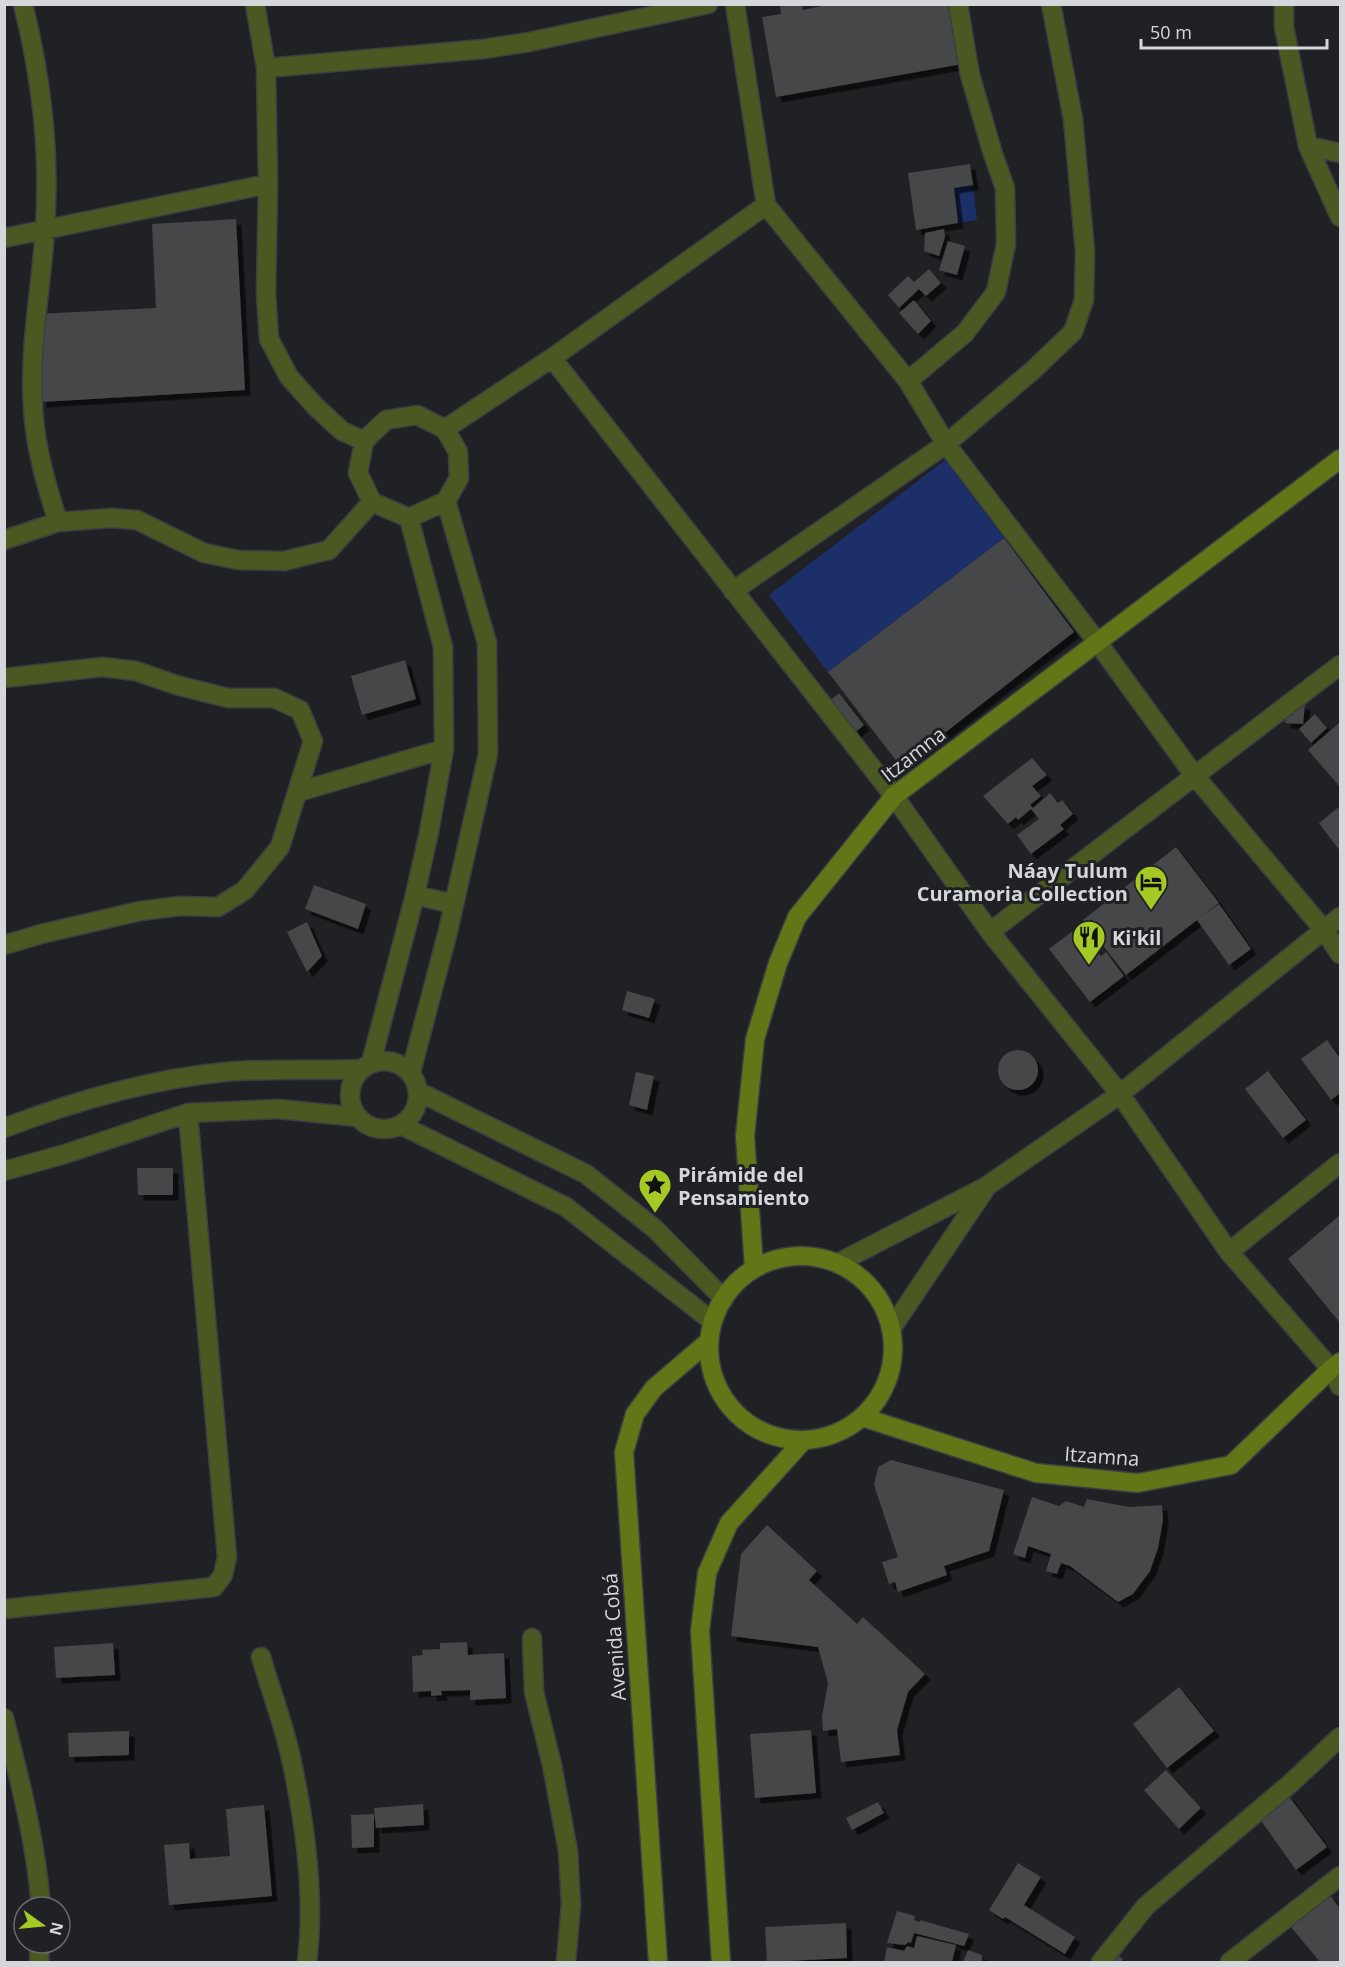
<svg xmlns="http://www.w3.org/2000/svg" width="1345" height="1967" font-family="'Open Sans',sans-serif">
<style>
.green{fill:#1c2f68}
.building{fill:#44464a;filter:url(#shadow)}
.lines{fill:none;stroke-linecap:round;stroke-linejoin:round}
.street-casing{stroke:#3c3e41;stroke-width:21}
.secondary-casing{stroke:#3c3e41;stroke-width:21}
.street{stroke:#4a5822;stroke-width:18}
.secondary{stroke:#617616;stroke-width:18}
.labels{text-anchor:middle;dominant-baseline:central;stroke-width:6;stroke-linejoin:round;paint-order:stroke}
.street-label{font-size:20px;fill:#d6d7da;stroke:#1f2124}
.poi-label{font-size:20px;font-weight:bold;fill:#d6d7da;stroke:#1f2124;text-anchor:start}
</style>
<defs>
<filter id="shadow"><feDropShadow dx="5.5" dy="5.5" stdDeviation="0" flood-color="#0009"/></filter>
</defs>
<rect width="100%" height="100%" fill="#1f2124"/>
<path class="green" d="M973,185l4,35 -19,3 -4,-35z
M945,460l59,78 -176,134 -59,-77z"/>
<path class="building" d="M780,4h22l1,6 28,-6h121l10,60 -186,33 -14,-80 19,-3z
M970,164l3,21 -19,3 4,35 -42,7 -8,-57z
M236,219l9,171 -204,12 -5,-88 120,-6 -4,-84z
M944,229l1,8 -6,19 -15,-5 1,-18z
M948,241l17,5 -8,29 -18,-5z
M929,269l12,14 -15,13 -7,-7 -20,19 -11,-13 20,-19 6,6z
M914,300l17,21 -13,13 -19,-21z
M1004,538l70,94 -173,135 -73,-95z
M405,660l11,39 -54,16 -11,-39z
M839,693l25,32 -11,9 -25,-32z
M1293,704h12l-2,20 -18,-1 1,-7h6z
M1315,714l12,14 -16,15 -12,-14z
M1340,722v65l-32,-37z
M1032,758l15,17 -15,11 9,10 -11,9 3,3 17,-15 8,10 4,-3 11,14 -13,11 4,4 -33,25 -14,-19 22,-16 -8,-10 -13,11 -2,-3 -8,7 -25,-28z
M1340,806v45l-21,-28z
M1176,847l43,56 -19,14 19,-13 32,45 -22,16 -32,-45 -71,55 -43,-55z
M314,885l52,19 -8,25 -53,-20z
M307,922l15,34 -15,16 -20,-40z
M1078,927l23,29 5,-4 18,24 -34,26 -41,-53z
M627,991l28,8 -6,19 -27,-8z
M1327,1040l13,18v35l-9,7 -30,-41z
M998 1070a20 20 0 1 1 40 0a20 20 0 1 1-40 0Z
M1268,1071l38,49 -23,18 -38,-49z
M636,1072l18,4 -7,34 -18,-5z
M137,1168h36v27h-35z
M1340,1215v108l-52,-64z
M891,1460l113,30 -15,61 -45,15 3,9 -49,17 -3,-10 -6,2 -7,-22 16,-5 -24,-72 4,-18z
M1032,1497l27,9 7,-5 18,6 3,-8 42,8 33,-2 1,15 -5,28 -8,23 -17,23 -15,8 -48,-36 -9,-3 -4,11 -11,-3 5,-17 -23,-8 -3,12 -12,-4z
M767,1525l50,46 -8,9 48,44 6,-7 62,57 -17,18 -11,38 3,25 -59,7 -4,-33 -14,2 -1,-15 6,-33 -10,-36 -87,-11 10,-82z
M467,1642l1,13 36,-2 2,45 -36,2v-10l-29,1 1,4 -11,1v-5l-18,1 -1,-36 11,-1 -1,-5 18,-1v-6z
M113,1643l2,32 -59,3 -2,-31z
M1179,1687l35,44 -47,37 -34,-44z
M811,1730l5,63 -61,5 -5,-64z
M129,1731v24l-60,2 -1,-24z
M1166,1770l35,38 -22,21 -35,-39z
M1287,1794l40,53 -31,23 -37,-52z
M878,1802l6,11 -32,17 -6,-12z
M423,1804l1,21 -48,3 -2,-20z
M264,1805l8,91 -103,9 -5,-60 25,-2 1,16 40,-3 -4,-47z
M374,1814v33l-22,1 -1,-33z
M1018,1863l23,14 -17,28 51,32 -10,17 -60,-37 -2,2 -14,-9z
M1330,1895l10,14v53h-20l-29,-35z
M897,1911l18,5 -1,4 6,2v-2l49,14 -5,12 -50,-13 -3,10 -2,-1 -4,3 -18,-2z
M846,1923l1,35 -80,4 -2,-35z
M917,1936l39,9 -4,17h-68l3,-15 17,4 3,-5 7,2z
M968,1950l14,5v7h-19z
M1116,1954l7,5 -2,3h-10z"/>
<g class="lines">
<g class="street-casing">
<path id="street" d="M23,4c19,77 27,147 22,226 -4,59 -16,118 -12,177 2,40 13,77 25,115
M255,4l11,64 2,116 -2,110 3,45 20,38 27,30 26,24 22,10
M735,4l31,201 142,176 38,63 152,199 96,132 130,155 16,24
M1284,4v23l24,119 32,7
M266,68l218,-19 45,-7 179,-38
M1308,146l32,71
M4,238l264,-54
M552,358l342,438 96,136 130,162 109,158 102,117 9,17
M908,381l57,-48 31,-41 10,-48 -1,-56 -12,-34 -23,-79 -12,-71
M445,429l107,-71 214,-153
M4,540l54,-18 53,-4 26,2 67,33 34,7 46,1 45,-11 43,-48
M733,591l213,-147 86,-73 41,-39 11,-32 1,-48 -12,-133 -22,-115
M4,678l98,-11 34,4 40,14 52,13h46l26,12 13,31 -33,106 -35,43 -27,17 -38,-1 -40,5 -99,23 -37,11
M298,792l146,-43
M415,895l38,9
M990,932l350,-267
M350 1095a34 34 0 1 1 68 0a34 34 0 1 1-68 0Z
M371,1063l44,-168 14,-63 15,-83 -1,-102 -34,-129
M411,1072l37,-141 40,-177 -1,-111 -41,-142 13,-23 -1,-26 -13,-23 -28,-14 -31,5 -22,21 -6,32 14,29 37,16 37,-17
M419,1092l167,82 68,54 70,71
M401,1125l165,82 146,114
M4,1128c71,-27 146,-49 221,-56 45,-4 91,-1 137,-3
M4,1171l61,-17 123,-41 90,-4 80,8
M1229,1252l111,-89
M838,1263l149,-77 133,-92 220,-177
M891,1329l95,-141
M4,1609l210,-22 9,-12 4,-18 -39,-444
M532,1638l2,54 18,73 16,86 3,53 -5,58
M261,1657c10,35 24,70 31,106 14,65 23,133 15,199
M4,1718c16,63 32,124 37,189
M39,1962l1,-19
M1101,1962l45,-56 145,-123 49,-46
M1230,1962l110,-86"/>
</g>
<g class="secondary-casing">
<path id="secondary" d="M709 1348a92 92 0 1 1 184 0a92 92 0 1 1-184 0Z
M754,1268l-9,-132 10,-97 23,-76 19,-46 97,-121 446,-337
M862,1417l174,56 102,10 93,-18 100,-96 9,-7
M658,1962l-34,-510 11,-38 19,-26 55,-47
M721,1962l-21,-331 7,-58 22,-50 75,-83"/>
</g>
<use href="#street" class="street"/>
<use href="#secondary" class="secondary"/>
</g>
<defs>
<g id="hotel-pin" transform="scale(1.725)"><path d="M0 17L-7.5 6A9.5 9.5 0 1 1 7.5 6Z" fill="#a4c824" stroke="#1f2124"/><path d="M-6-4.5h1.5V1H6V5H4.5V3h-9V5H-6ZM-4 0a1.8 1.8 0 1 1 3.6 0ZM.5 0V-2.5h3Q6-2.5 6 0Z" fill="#111"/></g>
<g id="restaurant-pin" transform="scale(1.725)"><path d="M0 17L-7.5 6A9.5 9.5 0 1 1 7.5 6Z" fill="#a4c824" stroke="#1f2124"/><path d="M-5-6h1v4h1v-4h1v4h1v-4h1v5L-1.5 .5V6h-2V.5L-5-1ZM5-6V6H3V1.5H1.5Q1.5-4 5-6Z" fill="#111"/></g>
<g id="sight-pin" transform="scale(1.725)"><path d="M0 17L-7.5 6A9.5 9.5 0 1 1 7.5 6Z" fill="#a4c824" stroke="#1f2124"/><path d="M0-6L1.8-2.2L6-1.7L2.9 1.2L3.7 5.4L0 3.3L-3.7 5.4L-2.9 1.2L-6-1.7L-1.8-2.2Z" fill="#111"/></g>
</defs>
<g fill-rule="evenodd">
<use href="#hotel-pin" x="1151" y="882"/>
<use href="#restaurant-pin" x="1089" y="937"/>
<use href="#sight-pin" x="655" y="1185"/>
</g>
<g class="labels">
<g class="street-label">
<text transform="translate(913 754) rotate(-38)">Itzamna</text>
<text transform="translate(1102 1456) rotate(4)">Itzamna</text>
<text transform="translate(614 1637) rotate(-94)">Avenida Cobá</text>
</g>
<g class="poi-label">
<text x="1128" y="870" text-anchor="end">Náay Tulum<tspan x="1128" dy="23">Curamoria Collection</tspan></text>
<text x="1112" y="937">Ki'kil</text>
<text x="678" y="1174">Pirámide del<tspan x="678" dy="23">Pensamiento</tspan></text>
</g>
</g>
<rect width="1345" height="1967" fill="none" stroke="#d6d7da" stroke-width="12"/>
<g transform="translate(42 1925) rotate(105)"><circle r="28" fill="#1f2124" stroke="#686a6d" stroke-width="1.5"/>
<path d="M0-4.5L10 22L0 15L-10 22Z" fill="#a4c824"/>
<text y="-9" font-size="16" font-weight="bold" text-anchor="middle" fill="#d6d7da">N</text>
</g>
<path d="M1141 39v9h186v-9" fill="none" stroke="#d6d7da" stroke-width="3"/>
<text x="1150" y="39" font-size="18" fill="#d6d7da" stroke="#1f2124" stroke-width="4.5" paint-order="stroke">50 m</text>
</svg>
